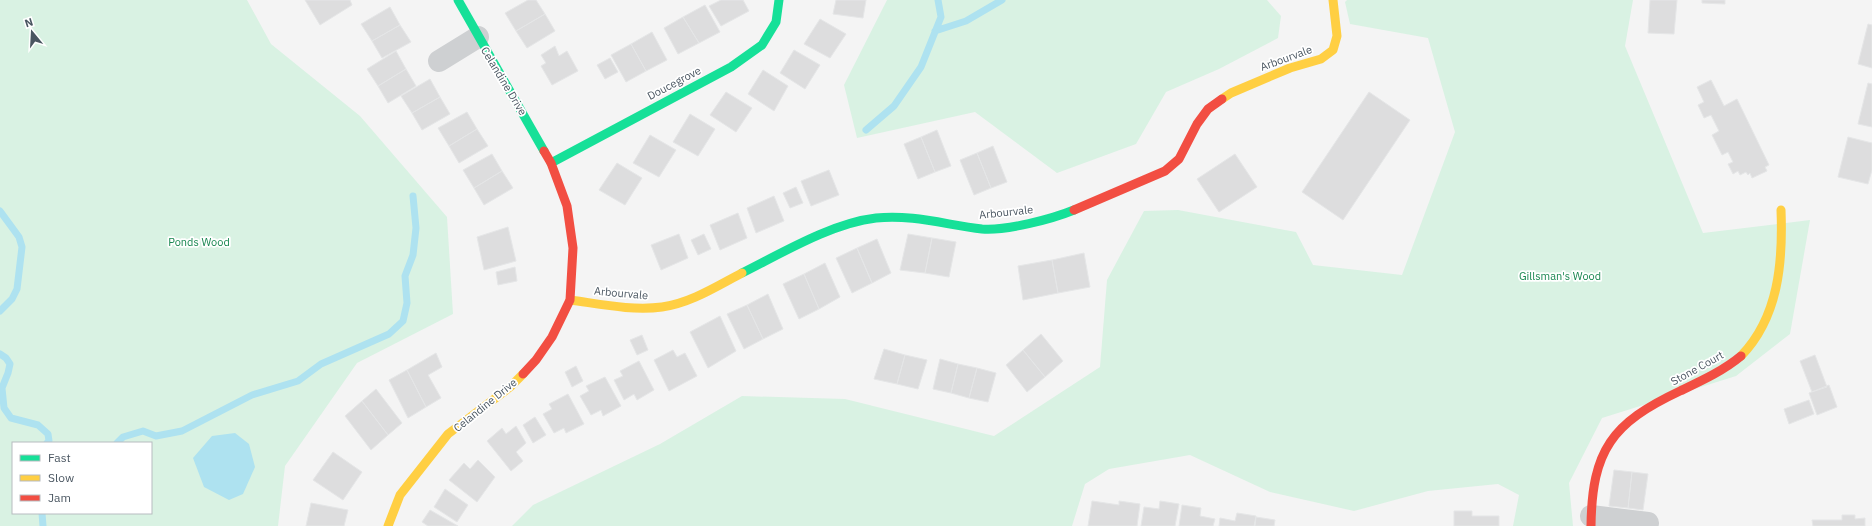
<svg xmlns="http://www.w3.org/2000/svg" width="1872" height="526" font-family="'IBM Plex Sans',sans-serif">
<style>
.green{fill:#d9f2e3;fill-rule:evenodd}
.water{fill:#aee2f0}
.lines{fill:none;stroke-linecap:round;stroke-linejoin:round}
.stream{stroke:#aee2f0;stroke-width:7}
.building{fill:#ddddde;stroke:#e5e6e7}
.street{stroke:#ced0d2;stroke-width:22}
.fast{stroke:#16e098;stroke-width:9}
.slow{stroke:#ffcf43;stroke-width:9}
.jam{stroke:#f24e42;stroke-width:9}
.labels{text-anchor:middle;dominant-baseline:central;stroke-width:3.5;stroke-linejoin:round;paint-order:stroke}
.street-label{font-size:11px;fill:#4a5661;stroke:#fff}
.park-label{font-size:11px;fill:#17864f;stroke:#fff}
</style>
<rect width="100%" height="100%" fill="#f4f4f4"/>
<path class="green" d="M0,0h247l24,44 89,72 87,101 6,97 -96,49 -72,103 -7,60h-278zM13,443h138v70h-138z
M887,0h380l14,16 -3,22 -59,31 -53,23 -30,52 -79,29 -82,-61 -118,26 -13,-53z
M1347,0h286l-8,46 78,187 107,-13 -20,114 -54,42 -134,42 -33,65 4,43h-60l6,-31 -21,-11 -70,7 -74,20 -84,-19 -80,-37 -81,14 -24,15 -13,42h-560l21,-21 127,-61 82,-48 103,3 149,37 106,-69 7,-87 37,-69 34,-1 118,22 17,33 89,10 53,-143 -27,-94 -78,-14 -5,-22z"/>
<path class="water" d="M235,433l14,11 6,23 -12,27 -14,6 -25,-13 -11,-29 19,-22z"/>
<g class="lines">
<path class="stream" d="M935,31l31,-10 36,-21
M866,130l28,-24 27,-39 20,-50 -3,-17
M0,211l19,26 3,10 -5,42 -5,10 -12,12
M0,354l6,4 4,6 -2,9 -6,15 2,20 7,10 27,7 10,9 1,7 -2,2
M117,443l6,-6 20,-6 13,5 26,-5 70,-36 46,-14 23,-17 68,-30 14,-13 4,-18 -2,-27 8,-21 3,-27 -3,-32
M42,513l1,13"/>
</g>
<path class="building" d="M305,0h45l2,5 -32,20z
M528,0h8l9,14 -29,17 -11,-18z
M721,0h22l6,11 -28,15 -12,-20z
M836,0h30l-3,18 -30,-4z
M1650,0h27l-3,34 -26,-1z
M1702,0h23v4l-23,-1z
M705,5l15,27 -21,11 -16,-26z
M390,7l10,18 -28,16 -11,-17z
M545,14l10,17 -28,17 -11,-17z
M683,17l16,26 -21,11 -14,-26z
M820,19l26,15 -16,24 -26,-14z
M1868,24l4,1v43l-14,-4z
M400,25l11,17 -29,16 -10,-17z
M652,32l15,28 -21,11 -15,-27z
M631,44l15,27 -20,11 -15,-27z
M555,46l4,10 8,-5 11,20 -26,14 -11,-19 5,-3 -5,-8z
M794,50l26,15 -15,24 -25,-16z
M396,51l10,18 -28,17 -11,-17z
M610,58l8,14 -13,7 -8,-14z
M406,69l10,17 -28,17 -10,-17z
M763,70l25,16 -14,25 -26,-17z
M430,79l10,18 -28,16 -11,-17z
M1711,80l13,26 13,-7 32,66 -4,2 2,4 -15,7 -2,-5 -2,2 -2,-3 -6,3 -2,-4 -5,3 -5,-10 5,-2 -5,-10 -6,3 -10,-20 7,-4 -8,-16 -7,3 -6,-13 6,-3 -7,-15z
M1868,83l4,1v43l-14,-3z
M726,92l26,16 -16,24 -26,-17z
M1369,92l41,28 -67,100 -41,-28z
M440,97l10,17 -28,16 -10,-17z
M467,112l10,17 -28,17 -11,-18z
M690,114l25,15 -17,27 -25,-14z
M477,129l11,17 -29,17 -10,-17z
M937,130l14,36 -16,6 -14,-35z
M650,135l26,15 -17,27 -26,-14z
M921,137l14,35 -17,7 -14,-35z
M1848,137l24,6v27l-4,14 -30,-7z
M993,146l14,36 -16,6 -14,-35z
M977,153l14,35 -17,7 -14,-35z
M492,154l10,17 -28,17 -11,-18z
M1235,154l22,33 -38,25 -22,-33z
M617,163l25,15 -17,27 -26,-15z
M829,170l10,25 -28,11 -10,-25z
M502,171l11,17 -29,17 -10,-17z
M796,187l7,16 -13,5 -7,-15z
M774,196l10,25 -28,12 -9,-25z
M738,213l9,25 -27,12 -10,-25z
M508,227l8,34 -32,9 -7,-33z
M679,234l9,24 -27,12 -10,-25z
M704,234l7,15 -13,6 -7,-15z
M908,234l24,4 -7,35 -25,-3z
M932,238l24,4 -7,35 -24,-4z
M877,239l14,34 -19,10 -15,-35z
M857,248l15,35 -20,10 -16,-35z
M1084,253l6,34 -32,6 -6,-33z
M1052,260l6,33 -35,7 -5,-34z
M825,263l15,34 -21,12 -15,-35z
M515,267l2,14 -19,4 -2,-13z
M804,274l15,35 -20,10 -16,-35z
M768,294l15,35 -20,10 -16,-34z
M747,305l16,34 -19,10 -17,-35z
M720,316l16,35 -28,17 -18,-36z
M1041,334l22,27 -18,16 -22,-27z
M642,335l6,15 -11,5 -7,-15z
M884,349l21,6 -8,29 -23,-5z
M673,350l4,7 8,-4 12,23 -28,15 -15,-31z
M1023,350l22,27 -18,15 -21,-27z
M436,353l6,14 -14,8 13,23 -15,9 -19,-37z
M905,355l22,5 -9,29 -21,-5z
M1815,355l12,32 -15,5 -12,-31z
M940,359l18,5 -7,29 -18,-4z
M639,361l15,29 -17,10 -3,-6 -10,6 -10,-20 9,-4 -3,-5z
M958,364l19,4 -8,30 -18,-5z
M576,366l7,15 -11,6 -7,-15z
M977,368l19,5 -8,29 -19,-4z
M407,370l19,37 -18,11 -19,-38z
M605,377l16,29 -18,10 -2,-6 -10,5 -11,-19 9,-5 -3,-5z
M1829,385l8,22 -20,8 -8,-22z
M376,389l26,34 -14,12 -26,-34z
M568,394l16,30 -18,9 -2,-5 -10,5 -11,-19 9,-5 -3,-5z
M1809,400l5,14 -25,10 -5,-15z
M362,401l26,34 -17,15 -26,-34z
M535,417l11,18 -13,8 -10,-18z
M516,426l10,17 -10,9 7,9 -12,10 -24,-30 15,-13 4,6z
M333,452l29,20 -19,28 -30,-20z
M478,460l17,17 -18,25 -28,-22 15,-17 6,6z
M1614,470l18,2 -4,36 -19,-2z
M1632,472l16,2 -5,36 -15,-2z
M445,489l23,16 -11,17 -23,-15z
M1092,501l27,4v-4l21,3 -3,22h-49z
M1160,501l19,3 -4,22h-34l3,-19 15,2z
M311,503l37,7 -4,16h-38z
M1182,505l19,3 -1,8 15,3 -2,7h-34z
M430,510l28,16h-30l-6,-4z
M1454,511h18v5h27v10h-45z
M1237,513l19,3 -2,10h-35l1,-8 15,3z
M1842,515h13v4l10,-1v8h-52l-1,-6h30z
M1256,517l19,3 -1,6h-19z"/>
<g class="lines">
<path class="street" d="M439,61l39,-24
M1591,516l57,7"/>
<path class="fast" d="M458,0l86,151
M551,163l180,-96 31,-22 14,-23 3,-22
M742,273c40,-20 90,-50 134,-55 36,-4 71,7 106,11 24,2 70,-10 92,-19"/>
<path class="slow" d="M1222,99l9,-6 59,-25 31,-9 12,-9 4,-14 -4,-36
M570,300c30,4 62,11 92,7 29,-4 55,-21 80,-34
M1741,356c38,-39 42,-95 40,-146
M388,526l12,-31 48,-61 62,-47 13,-13"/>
<path class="jam" d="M1074,210l91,-39 14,-12 18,-35 11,-15 14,-10
M523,374l13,-14 16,-23 18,-37 3,-52 -6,-42 -16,-43 -7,-12
M1591,526c1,-76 21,-103 89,-135 21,-10 43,-20 61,-35"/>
</g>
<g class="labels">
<g class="street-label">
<text transform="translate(1286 58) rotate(-20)">Arbourvale</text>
<text transform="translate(504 81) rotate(59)">Celandine Drive</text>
<text transform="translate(674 83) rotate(-28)">Doucegrove</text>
<text transform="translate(1006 212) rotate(-6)">Arbourvale</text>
<text transform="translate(621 293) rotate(5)">Arbourvale</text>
<text transform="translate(1697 368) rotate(-29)">Stone Court</text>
<text transform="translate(485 405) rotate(-39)">Celandine Drive</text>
</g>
<g class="park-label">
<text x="199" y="242">Ponds Wood</text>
<text x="1560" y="276">Gillsman's Wood</text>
</g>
</g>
<rect x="12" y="442" width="140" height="72" fill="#ffffff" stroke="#b7bbc0"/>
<rect x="20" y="455" width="20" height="6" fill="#16e098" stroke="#b7bbc0"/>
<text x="48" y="462" font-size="12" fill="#4a5661">Fast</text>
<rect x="20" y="475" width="20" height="6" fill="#ffcf43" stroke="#b7bbc0"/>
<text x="48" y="482" font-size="12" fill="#4a5661">Slow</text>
<rect x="20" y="495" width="20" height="6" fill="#f24e42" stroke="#b7bbc0"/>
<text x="48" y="502" font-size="12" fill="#4a5661">Jam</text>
<g transform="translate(32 32) rotate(342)" stroke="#ffffff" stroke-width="3" paint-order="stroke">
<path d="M0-3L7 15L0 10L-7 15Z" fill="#4a5661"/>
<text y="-6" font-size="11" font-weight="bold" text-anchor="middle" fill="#4a5661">N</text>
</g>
</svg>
